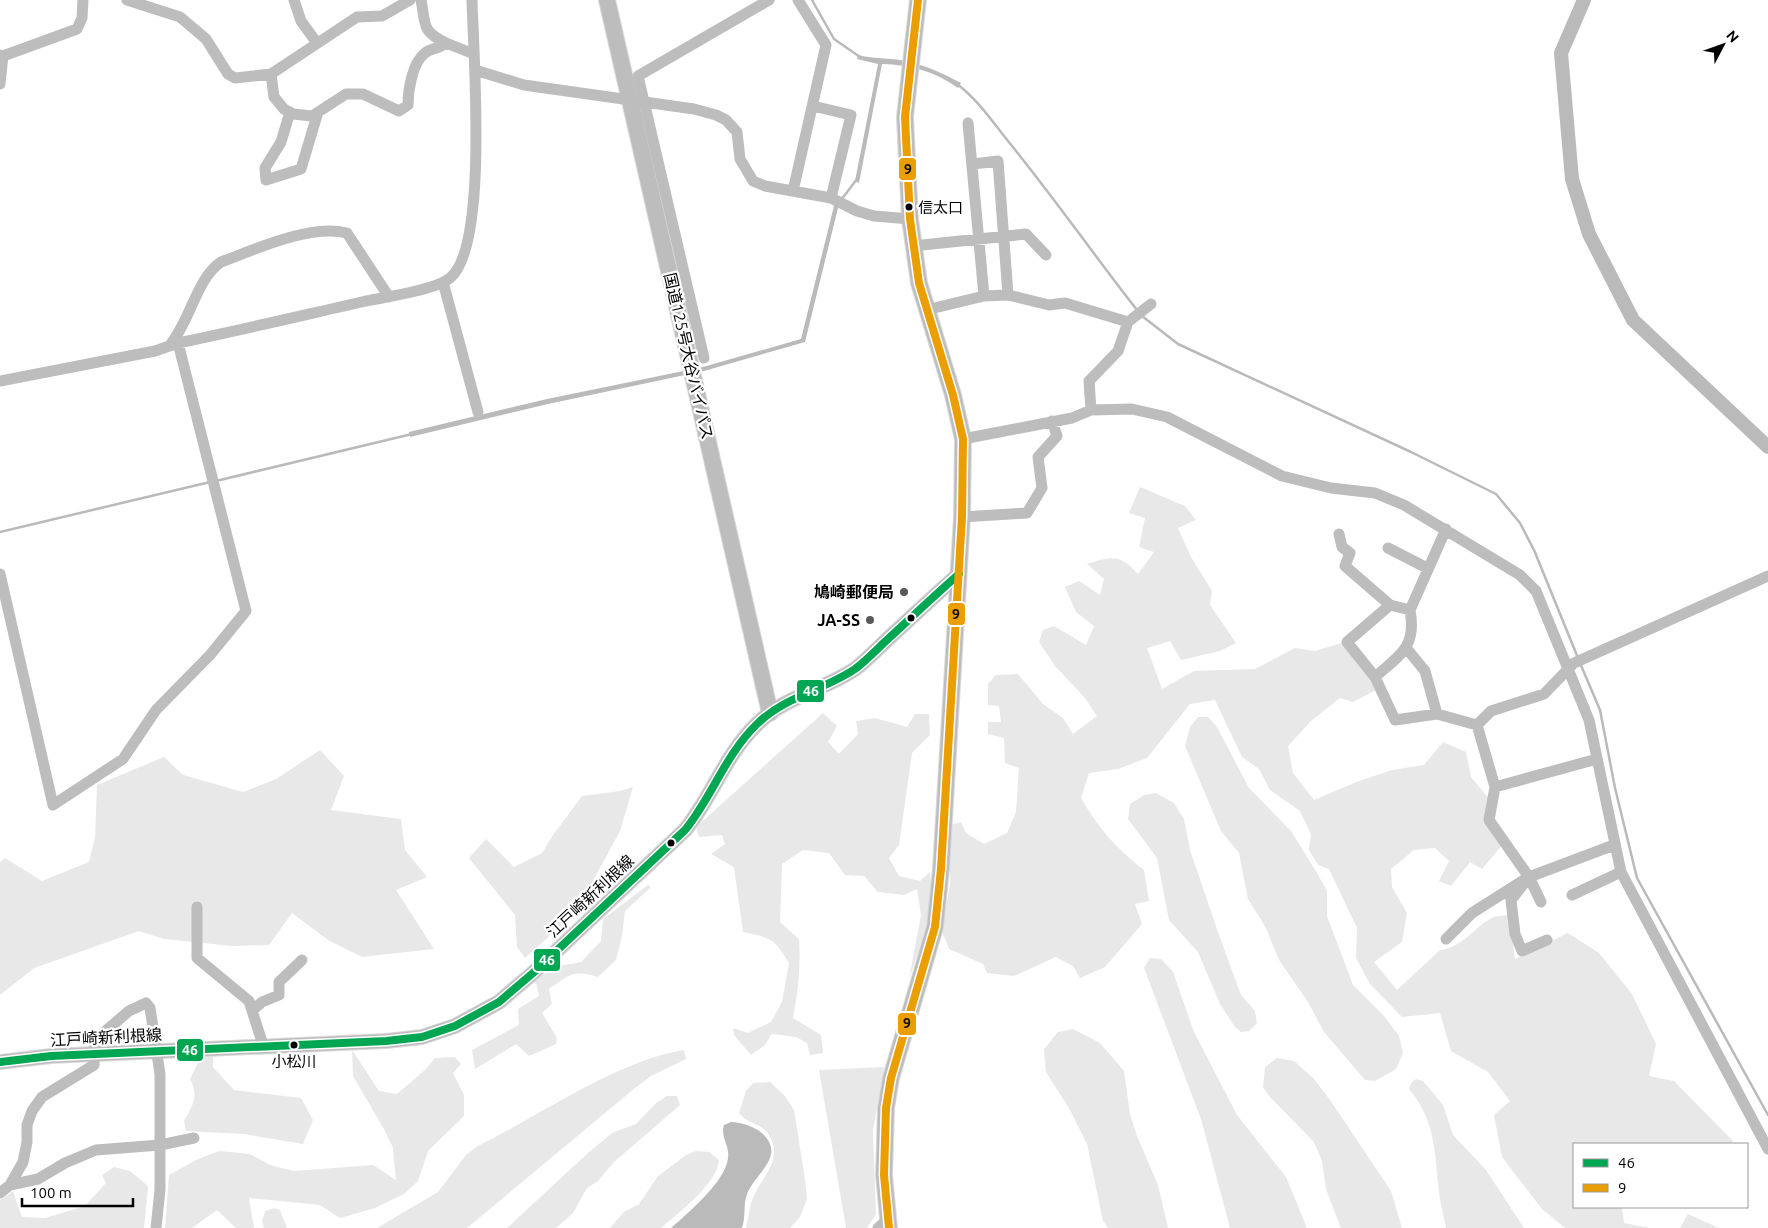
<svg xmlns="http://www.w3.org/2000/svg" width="1768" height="1228" font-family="Ubuntu,'Noto Sans JP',sans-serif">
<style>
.green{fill:#e8e8e8}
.water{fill:#bababa}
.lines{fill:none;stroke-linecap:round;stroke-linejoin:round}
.stream{stroke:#bababa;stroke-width:2.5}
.river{stroke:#bababa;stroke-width:14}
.major-casing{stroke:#dbdbdb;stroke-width:16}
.highway-casing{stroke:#dbdbdb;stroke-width:18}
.minor{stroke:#bdbdbd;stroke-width:11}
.major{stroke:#bdbdbd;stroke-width:14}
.highway{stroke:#bdbdbd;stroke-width:16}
.bus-1-casing{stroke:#fff;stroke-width:11}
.bus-2-casing{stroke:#fff;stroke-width:11}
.bus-1{stroke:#00a651;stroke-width:8}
.bus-2{stroke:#eb9e00;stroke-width:8}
.bus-dot{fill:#000;stroke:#fff;stroke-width:2}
.poi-dot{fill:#595959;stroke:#fff;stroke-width:2}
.labels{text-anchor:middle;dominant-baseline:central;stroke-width:4.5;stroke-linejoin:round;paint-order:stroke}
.bus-label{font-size:15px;fill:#000;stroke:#fff;text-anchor:start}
.street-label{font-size:16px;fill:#000;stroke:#fff}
.poi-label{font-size:16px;font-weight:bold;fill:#000;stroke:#fff;text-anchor:end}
.line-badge{stroke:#fff;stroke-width:2}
.badge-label{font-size:14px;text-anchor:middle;font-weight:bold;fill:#fff}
.pale-badge-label{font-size:14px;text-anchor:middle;font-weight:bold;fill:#111}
</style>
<rect width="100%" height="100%" fill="#fff"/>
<path class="green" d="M1140,487l45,19 11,14 -18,8 13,29 21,34 -2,14 26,38 -16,8 -39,9 -11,-19 -23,7 15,41 32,-18 61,-2 40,-21 20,3 30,-9 33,47 -25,13 -13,-4 -29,23 -23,25 5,27 21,27 45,-19 33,-11 32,-5 19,-23 23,10 5,25 19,23 -5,20 18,24 -21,25 -12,-7 -19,24 -12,-5 10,-20 -14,-13 -21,2 -23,19 1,18 15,26 -5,29 -28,20 23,28 43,-40c21,-2 33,-21 50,-31 5,-4 14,-3 19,-4l6,44 53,-26 31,20 33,41 24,50 -7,32 25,5 59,60 -3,3h-156v63h48l2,16 26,5h-85l-23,-19 -40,-52 -8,-42 16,-14 -22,-29 -37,-21 -11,-38 -38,4 -32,-33 -14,-26 1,-30 -28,-59 -11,-4 -9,-15 2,-16 -11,-23 -30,-21 -11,-21 -17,-12 -27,-57 -25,4 -43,54 -29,11 -29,4 -8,25c18,31 35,50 63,72l5,31 -14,3 7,20 -37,43 -25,11 -7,-12 -17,-9 -42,19 -27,-3 -4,-9 -34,-15 -7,-18 8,-47v-59l11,-3 5,11 18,11 23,-11 9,-21 3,-44 -14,-5 -1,-25 -16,-4v-12h13l-2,-16 -11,-1v-21l8,-9 22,-1 25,30 20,14 10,16 24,-18 -12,-18 -30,-32 -16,-24 4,-12 11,-4 32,19 8,-19 -18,-14 -11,-25 14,-6 21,14 4,-16 -17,-15c25,-8 33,-10 51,10l16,-22 -15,-5 6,-29 -16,-5z
M823,713l14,13 -9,16 11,12 19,-20 -2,-13 19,-3 32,9 8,-13h14l1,21 -18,18 -13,92 -10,13 10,18 21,5 10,-9c5,37 -9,72 -21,107l12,-64 -4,-26 -13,6 -26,-3 -14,-16 -19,-1 -16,-22 -26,-3 -21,14 -2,58 19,17c2,27 -1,53 -6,79l28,17 2,18 -13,2 -3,-12 -11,-6 -24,-3 -8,12 -13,9 -17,-20 -1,-7 15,5 23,-11 11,-20 7,-39c-15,-25 -18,-25 -46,-31l-9,-65 -23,-13 14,-10 -3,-9 -23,2 -3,-10z
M1198,717h10l9,10 32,61 42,43 26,42 10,18v25l26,69 31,31 15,20 4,17 -7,16 -21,12 -10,-1 -41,-48 -16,-30 -29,-42 -13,-32 -18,-29 -9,-46 -18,-22 -36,-85 5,-19z
M320,750l24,26 -13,34 70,9 4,31 22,27 -31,13 38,59 -72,8 -34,-17 -36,-27 -23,32 -37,1 -68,-7 -25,-8 -105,37 -34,27v-133l5,-4 37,23 47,-19 6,-24 2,-53 67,-28 19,18 60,17 33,-13z
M633,787l-13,44 -44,81 -51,46 -8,-11 -2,-32 -46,-57 17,-19 28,28 28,-14 11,-18 29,-39 38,-5z
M1156,793l18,10 10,16 6,31 29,85 22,60 14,16 2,12 -8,8 -8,1 -6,-5 -15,-23 -22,-52 -29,-32 -12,-62 -29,-39 2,-15 14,-9z
M648,885l3,2 -26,24 -3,25 -6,24 -18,17c-25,-8 -29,-2 -49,12l3,15 -10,9 15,25 -1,6 -27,12 -13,-12 -41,25 -3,-19 47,-25 -1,-16 21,-13 -4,-17 24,-13 22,-4 20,-21 2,-22z
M1150,958l11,1 12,13 21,60 43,83 49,62 21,51h-77l-29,-109 -57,-151z
M1073,1029l27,14 24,28 6,43 7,22 21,49 10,43h-60l-5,-7 -16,-77 -17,-34 -24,-38 -2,-23 14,-17z
M352,1050l27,41 18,3 28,-24 10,-12 20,-1 6,7 -8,9 11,22v21l-36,35 -10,30 -14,13 -29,14 -35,10 -20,-13 -71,-7 5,30h-18l-19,-18 -25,18h-27l4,-53 27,-15 23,-9 31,3 20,11 24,6 79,-6 23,15 -3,-32 -9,-19 -31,-53z
M684,1050l2,9 -35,17 -16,12 -168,140h-90l61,-36 28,-37 12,-9c61,-30 140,-86 206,-96z
M213,1055v12l21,23 67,8 12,22 -10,24 -59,-10 -58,-3 -2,-10c9,-15 15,-26 6,-42l11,-23z
M1277,1058l17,3 20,18 16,21 61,91 11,37h-61l-15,-39 -4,-28 -8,-19 -45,-46 -6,-9 2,-20z
M884,1067l-11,63 3,84 -9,14h-21l-27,-158z
M1416,1079l7,2 20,24 10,30 33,35 38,58h-78c-3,-15 -7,-30 -8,-45 -3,-35 -5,-66 -29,-94l2,-6z
M770,1082l15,14 9,14 11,69 2,20 -7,18 -10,11h-44c3,-10 3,-21 7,-30 9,-22 31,-38 16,-63 -7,-12 -22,-11 -30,-22l7,-22 7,-8z
M667,1096h10l3,9 -66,57 -16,19 -11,7 -14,25 -17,15h-49l81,-75 24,-20 24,-9 20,-21z
M696,1151l13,1 10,8c-2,24 -41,53 -58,68h-51l14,-16 15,-8 19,-28 28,-21z
M114,1167l16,4 18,15 -4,42h-144v-28l13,-9 9,26 23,1 40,-12 21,-23 -4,-8z
M274,1208l6,2 7,18h-23l-2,-6 3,-11z
M1688,1214l31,14h-39z"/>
<path class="water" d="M858,55c19,5 35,2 51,7 19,4 35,12 52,21l-3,5c-23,-17 -48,-23 -76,-24l-23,119 -4,-2 23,-117 -21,-5z
M842,196l2,4 -6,8 -33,134 -101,29 -156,33 -138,33 -1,-5 138,-33 156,-32 98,-28 33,-133z
M731,1122c10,0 25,5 32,12 23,23 -8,39 -16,60 -4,10 -1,23 -5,34h-71c17,-15 55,-47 57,-70 2,-12 -8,-21 -4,-33z"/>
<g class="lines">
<path class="stream" d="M812,0l22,39 26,18
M957,84c21,16 35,37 51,57 45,55 85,113 129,169
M841,200l16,-21
M1142,316l36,28 233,108 85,42 24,29 14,27 44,108
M216,481l196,-47
M0,532l210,-50
M1580,663l20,47 15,78 22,90 131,237"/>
<path class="river" d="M1584,0l-23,53 11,126 17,55 44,86 135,127"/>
<g class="major-casing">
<path id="major" d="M0,1062l51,-6 335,-15 36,-4 33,-11 44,-24 34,-29 152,-143c27,-33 40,-75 72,-106 27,-27 67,-34 98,-55 12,-9 23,-21 34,-31 23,-21 46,-43 70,-64"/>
</g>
<g class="highway-casing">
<path id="highway" d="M607,0l163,713
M889,1228l-5,-53 2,-67 5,-30 44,-151 6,-58 21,-352 1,-78 -10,-44 -34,-112 -9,-64 -5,-102 13,-117"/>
</g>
<path class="minor" d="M127,0l53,17 26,22 22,35 7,4 36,-4 86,-57 25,-1 28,-16
M294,0l7,21 16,22
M421,0c5,25 0,31 25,43
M0,55l3,1 74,-27 5,-11 1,-18
M475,70l49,15 170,24 22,6 10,5 11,12 3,27 13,22 12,5 66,12 26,13 17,5 36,3
M271,74l3,23 10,12 9,5 19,2 34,-22h17l36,17 9,-6c0,-14 4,-42 17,-52 6,-5 14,-4 21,-10l28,11
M0,84l3,-28
M813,106l38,9 -20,83
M290,112l-9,30 -16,26 1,12 35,-11 17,-57
M968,123l16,173
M973,164l25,-3 10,134
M793,191l33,-146 -28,-45
M913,246l113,-12 20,21
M443,282l35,130
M926,310l58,-14 24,-1 41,10 16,-2 63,19 23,-18
M170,345c21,-25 26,-66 51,-83 35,-13 89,-38 126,-29l42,64
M704,358l-66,-282 131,-76
M0,381l155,-30 23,-8c63,-13 126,-28 188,-42 20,-4 69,-11 84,-23 39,-31 23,-227 22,-278
M1091,410l-2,-29 29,-30 10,-29
M963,439l109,-21 19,-8 41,-1 35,8 115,59 49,12 44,5 29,12 116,70 16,16 53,129 32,152 147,277
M962,517l65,-4 15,-25 -4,-31 19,-21 -5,-15
M1339,534l3,13 8,6 -5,13 45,39 20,5c7,37 -10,45 -35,67
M1388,548l39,20
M0,574l53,231 70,-46 33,-49 54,-55 36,-44 -68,-268
M1390,605l-43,37 28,35 20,43 42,-6 40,11 18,62 -6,33 40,57 85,-32
M1410,610l36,-81
M1407,649l18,22 12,43
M1477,725l14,-14 53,-17 30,-31 194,-87
M1495,787l102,-28
M1572,895l49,-23
M1541,902l-12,-25 -18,23 4,34 7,17 25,-11
M197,907v51l52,43 14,44
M1446,939l26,-26 52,-33
M253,1010l9,-8 17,-7v-13l23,-22
M10,1185l13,-23 4,-20v-17l5,-14 10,-14 52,-32 1,-25 34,-29 17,-8 4,5 10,66v116l-4,38
M0,1193l10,-8 28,-6 27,-16 31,-13 64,-5 34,-7
M878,1228l10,-9"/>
<use href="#major" class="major"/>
<use href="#highway" class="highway"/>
<g class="bus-1-casing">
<path id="bus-1" d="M0,1062l51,-6 335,-15 36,-4 33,-11 44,-24 34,-29 152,-143c27,-33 40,-75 72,-106 27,-27 67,-34 98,-55 12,-9 23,-21 34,-31 23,-21 46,-43 70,-64"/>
</g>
<g class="bus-2-casing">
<path id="bus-2" d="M889,1228l-5,-53 2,-67 5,-30 44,-151 6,-58 21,-352 1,-78 -10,-44 -34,-112 -9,-64 -5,-102 13,-117"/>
</g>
<use href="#bus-1" class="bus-1"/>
<use href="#bus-2" class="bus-2"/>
</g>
<g class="bus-dot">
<circle cx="909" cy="207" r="4.5"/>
<circle cx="911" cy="618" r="4.5"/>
<circle cx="671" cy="843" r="4.5"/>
<circle cx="294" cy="1045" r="4.5"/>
</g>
<g class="poi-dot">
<circle cx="904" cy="592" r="5"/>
<circle cx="870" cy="620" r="5"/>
</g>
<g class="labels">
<g class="bus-label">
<text x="918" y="207">信太口</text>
<text x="294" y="1061" text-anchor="middle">小松川</text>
</g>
<g class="street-label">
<text transform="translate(689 356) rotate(77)">国道125号大谷バイパス</text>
<text transform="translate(590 896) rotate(-43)">江戸崎新利根線</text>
<text transform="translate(106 1037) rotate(-3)">江戸崎新利根線</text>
</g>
<g class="poi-label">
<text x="894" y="592">鳩崎郵便局</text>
<text x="860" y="620">JA-SS</text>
</g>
</g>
<g class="line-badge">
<rect x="898" y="157" width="19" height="24" rx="5" fill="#eb9e00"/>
<rect x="947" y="602" width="19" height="24" rx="5" fill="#eb9e00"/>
<rect x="796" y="679" width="29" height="24" rx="5" fill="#00a651"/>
<rect x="533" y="948" width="28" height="24" rx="5" fill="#00a651"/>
<rect x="897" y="1012" width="20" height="24" rx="5" fill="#eb9e00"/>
<rect x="176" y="1038" width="28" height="24" rx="5" fill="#00a651"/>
</g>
<g class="badge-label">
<text x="811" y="696">46</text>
<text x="547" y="965">46</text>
<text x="190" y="1055">46</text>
</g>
<g class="pale-badge-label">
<text x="908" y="174">9</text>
<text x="956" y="619">9</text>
<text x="907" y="1028">9</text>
</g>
<rect x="1573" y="1143" width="175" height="65" fill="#ffffff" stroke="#999999"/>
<rect x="1583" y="1159" width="25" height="8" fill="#00a651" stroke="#999999"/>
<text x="1618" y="1168" font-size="15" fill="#000000">46</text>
<rect x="1583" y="1184" width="25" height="8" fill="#eb9e00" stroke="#999999"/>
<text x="1618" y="1193" font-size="15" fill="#000000">9</text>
<g transform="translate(1723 45) rotate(49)" stroke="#ffffff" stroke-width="4" paint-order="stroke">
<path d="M0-4L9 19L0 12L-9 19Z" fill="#000000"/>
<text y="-8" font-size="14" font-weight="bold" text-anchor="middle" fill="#000000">N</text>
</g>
<path d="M22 1198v8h111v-8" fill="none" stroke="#000000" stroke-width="2.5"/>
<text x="30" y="1198" font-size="15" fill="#000000" stroke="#ffffff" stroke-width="4" paint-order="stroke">100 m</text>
</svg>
